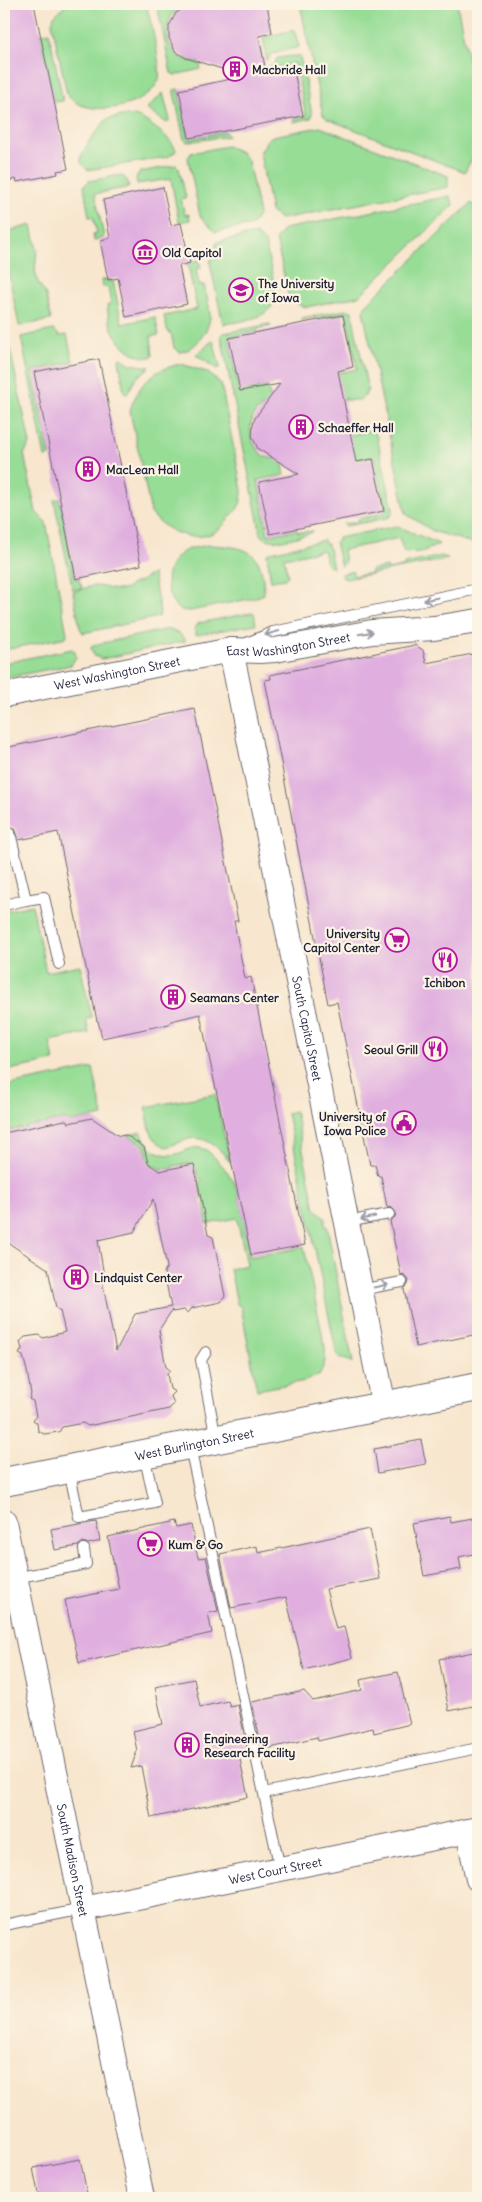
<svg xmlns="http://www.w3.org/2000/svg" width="482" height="2202" font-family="Delius,sans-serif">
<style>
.green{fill:#97dd96;stroke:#5c8068}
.building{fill:#e0afdf;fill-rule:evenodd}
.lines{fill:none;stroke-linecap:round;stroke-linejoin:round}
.service-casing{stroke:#6d676e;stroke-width:12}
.tertiary-casing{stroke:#6d676e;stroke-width:26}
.primary-casing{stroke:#6d676e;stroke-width:30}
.service{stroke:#fff;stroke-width:10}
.tertiary{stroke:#fff;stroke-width:24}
.primary{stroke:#fff;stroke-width:28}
.oneway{stroke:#9c9ca7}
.labels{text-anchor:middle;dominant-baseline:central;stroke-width:4.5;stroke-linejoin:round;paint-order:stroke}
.poi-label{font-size:12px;font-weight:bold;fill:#22223b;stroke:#fcf5e5;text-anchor:start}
.street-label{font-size:12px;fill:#22223b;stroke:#fcf5e5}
</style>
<rect width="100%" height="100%" fill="#fcf5e5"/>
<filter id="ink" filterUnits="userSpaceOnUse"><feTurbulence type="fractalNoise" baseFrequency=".02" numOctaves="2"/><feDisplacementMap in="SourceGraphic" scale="10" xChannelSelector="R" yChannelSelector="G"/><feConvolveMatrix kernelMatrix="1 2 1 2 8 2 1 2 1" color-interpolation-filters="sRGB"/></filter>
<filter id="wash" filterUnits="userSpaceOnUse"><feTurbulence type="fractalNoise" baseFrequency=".0096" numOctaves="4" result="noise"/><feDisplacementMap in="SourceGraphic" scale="20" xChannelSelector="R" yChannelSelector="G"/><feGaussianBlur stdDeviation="1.12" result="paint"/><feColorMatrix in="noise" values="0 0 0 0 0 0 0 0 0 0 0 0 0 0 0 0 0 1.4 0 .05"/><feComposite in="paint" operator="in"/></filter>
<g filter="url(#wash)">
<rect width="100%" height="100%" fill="#f8e6ce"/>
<path class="green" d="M66,4h80c4,13 16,64 13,75 -10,30 -76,41 -92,15l-15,-71 2,-7z
M157,4h30c-3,3 -9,5 -13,9 -11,12 -8,35 5,43 6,4 13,5 20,6l2,7 -26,6 -4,-2z
M300,4h157l21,105v46l-8,7 -5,10 -138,-53 -4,-4z
M294,30l5,17 -27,7 -5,7 -4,-24z
M49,32l14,69 -9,1 -14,-68z
M292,56h8l12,58 -1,4 -17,4 -1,-3 13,-3 -11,-53 -26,6 -1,-3h5l4,-8z
M178,89l11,50 36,-7 4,4 -42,6 -3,-3 -10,-46v-3z
M163,93l7,27 -3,3 -21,-14z
M127,115c5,1 10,1 15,4 9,5 33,22 34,32l-8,6 -80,13 -7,-7v-7l9,-16 17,-21z
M320,127l128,49v11l-167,32 -10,-7 -11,-59 8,-14 5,-3z
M227,146l14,6 7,9 11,53 -7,11 -37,7 -15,-16 -12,-58 3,-5z
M176,165l3,3 7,30 -5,1 4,16 4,-1 1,6 -11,2 -8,-43 -34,5 -1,-6 4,-6z
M121,175l6,5 2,7 -34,7 9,43 -10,4 -1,-7 4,-1 -4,-16h-4l-5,-31 5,-5z
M450,196l4,9 -95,91 -52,11 -6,-1 -12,-8 -13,-59 8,-10z
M471,203l7,6v336l-45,-14 -27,-17 -43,-203 3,-6z
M32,225l5,25 -2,21 3,11 8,13 5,25 -32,6 -15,-77v-17z
M255,234l10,8c11,55 27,74 -42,82l-13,-61 7,-21z
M199,260l2,8 -5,1 3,16h5c2,10 6,22 6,32 -1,14 -16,34 -30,35l-6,-4 -3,-15h-3l-4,-17 33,-7 -9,-44 2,-3z
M107,279l1,2h5l9,43 33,-7 4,18 -8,1 2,20c-15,7 -36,-14 -41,-27 -3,-8 -4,-16 -5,-24l4,-1 -3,-17h-5l-2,-7z
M346,310l6,1v2l16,78h-2v4l-7,5h-14v-2l-8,1 -9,-24 29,-6 -11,-56 -31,6v-2l-13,3v-2z
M270,324l1,2 -13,3v2l-29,6 10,56 29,-6 3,16c-5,2 -11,5 -14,8 -12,14 -6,38 9,46 5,2 11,2 16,3l3,15 -27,5 10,55 29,-5 1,2 15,-1 -2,2c-13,3 -40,14 -50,2l-40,-199 3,-3z
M53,330l7,6 7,-1 6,27 -41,9 18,85 -5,1 -24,-120z
M6,340l3,4 21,100 -6,10 12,58 10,10 21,112 -1,3 -62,13v-309z
M213,340l7,27 -3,2 -21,-14z
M121,358l10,6 19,3 -14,11 -9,16 -3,-2 -5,-33z
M181,364l26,8 14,12 21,106c0,13 -3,18 -12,27 -5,6 -10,13 -17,16 -23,10 -48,-2 -62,-20l-21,-102c8,-27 23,-42 51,-47z
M368,431l6,1 3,5 16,73 -2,6 -4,2 -41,8 -3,-2 14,-2 1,-3 26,-6 2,-2 -12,-54 -29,5 -1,-26z
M59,499l16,80h4l3,9 -9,2 -19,-90z
M397,526l42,18c-12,7 -22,10 -35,8l-5,-14 -56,12 2,12 -4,5 -6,-25 3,-1v-3z
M324,540l1,4h3l5,24 -6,-3 -4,-15 -39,8 4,18 -3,3 -14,2 -4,-27 4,-2z
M208,545c40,2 55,4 56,49l-10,4 -64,13 -11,-1c-18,-17 -16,-51 10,-61 6,-2 13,-2 19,-4z
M442,556l6,3 -102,20 -3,-1 -2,-4 11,-3 2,5 17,-3v-3l16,-3 1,3 17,-4 -1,-2z
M153,574l7,39 -2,4 -75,16 -3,-5 -7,-36c7,-2 13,-5 20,-6 13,-1 30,11 39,-2 9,-2 13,-7 21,-10z
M250,613h4l2,11 -60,11 -2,-6 5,-6z
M169,629l10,4 7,8 -84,18 -8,-3 -3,-8 2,-3z
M72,649l3,3 1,5 -5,8 -67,13v-15z
M32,905l14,67 34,-7 12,53 -6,1 3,14 -39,8 4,20 -50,10v-160z
M93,1068l10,48 -33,6 -5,-3 -19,4 -2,3 -3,-2 -15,3 -1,4 -4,-3 -13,3 -2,3 -2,-2v-46z
M215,1094l15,68c-10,-13 -23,-27 -41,-23 -8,2 -15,6 -23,8 -19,-9 -16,-22 -20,-40z
M295,1111l20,98 10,8v9h2l26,137 -16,-7 -50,-243z
M141,1132c6,15 18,26 36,22 10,-3 17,-10 29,-4 6,3 25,25 28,32 8,19 12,53 16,75l54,-10 21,100v14l-5,14 -15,6 -48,9 -16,-83 -4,-3 -7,-35 17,-4 -10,-47 -30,6 -3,-19 2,-4 -4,-3 -3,-15 3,-4 -4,-3 -3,-9 -6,-3 -16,2 -2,4 -3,-2 -9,1 -10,-7 -4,-16 -17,-11z"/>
<g id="blocks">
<path class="building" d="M4,4h30l34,165 -11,2 1,3 -41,8 -1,-3 -12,3z
M190,4h77l5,29 -13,3 7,36 27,-6 10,50 -114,22 -10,-48 66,-14 -59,-18 -11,-7 -6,-13v-12l7,-13z
M163,187l8,38 10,-2 9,40 -11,3 8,38 -61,13 -8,-39 -10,2 -8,-40 10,-2 -7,-38z
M343,315l10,52 -15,4 18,91 17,-3 11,52 -114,23 -11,-52 40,-8 -41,-25 -6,-13 1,-12 2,-6 25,-34 -40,7 -11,-53z
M99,359l42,206 -65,14 -42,-207z
M415,645l8,5 3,13 52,-10v681l-62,13 -12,-58 4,-4 1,-5 -4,-4 -4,-1 -11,-54 5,-4 1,-5 -4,-4 -5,-1 -6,-31h-3l-3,-11h-5l-33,-163 -9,2 -63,-324 6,-1 -1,-4z
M195,709l43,212h-4l11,58 6,-2 54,268 -54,10 -51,-241 -29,7 -2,3 -67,14 -4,-17h-1l-39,-189 -39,8 -4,-12 -6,-2 -5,4v-82z
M92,1118l27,18 7,-1 18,12 4,16 11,8 35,-7 14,71 5,2 12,59 -4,6 -29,6 -4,5 -4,-3 -12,2v-2l-13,20 7,37 4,3 -3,4 3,15 5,3 -4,4 3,8 -5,5 -81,17 -5,-3 -21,4 -3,5 -15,2 -6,-3 -1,-8 -4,-3 3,-4 -3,-15 -4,-2 2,-5 -4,-23 -4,-15 -4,-2 3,-5 -2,-7 5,-5 14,-2 4,3 22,-6 -5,-21 -4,-3 -8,-39 -44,-29v-107l61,-13 4,3zM153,1199l14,68 -3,5 7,35 -36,7 -19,37 -14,-71 2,-4 -6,-36 36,-8z
M421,1440l5,24 -48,9 -4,-24z
M450,1516l1,6 27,-5v36l-19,4 2,12 -37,7 -10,-53z
M96,1521l4,20 -12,3 -5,-2 -5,4 -23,4 -4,-21z
M174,1522l2,6 15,-3 7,33 8,-1 12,54 -10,2 4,20 -133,30 -14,-63 54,-11 -11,-52z
M370,1529l10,50 -54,10 10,40 8,-2 8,31 -48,12 -18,-73 -55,11 -11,-54 37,-8 1,7z
M478,1651v54l-29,6 -10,-52z
M398,1672l12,52 -36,9 -1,-5 -55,13 -1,-4 -55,13 -10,-48 52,-11 9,10 49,-11 -2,-10z
M194,1679l6,28 28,-6 2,6 8,-2 10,48 -9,2 9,42 -97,21 -10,-52 -10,2 6,-17 -4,-20 30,-7 -8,-37z
M80,2159l8,39h-49l-6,-30z"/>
</g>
</g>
<g filter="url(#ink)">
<use href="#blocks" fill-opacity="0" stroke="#6d676e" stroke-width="1"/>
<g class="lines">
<g class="service-casing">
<path id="service" d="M244,644l29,-12 205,-43
M26,900l18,-3 15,67
M4,905l22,-5 -16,-67
M347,1222l42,-8
M360,1290l42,-8
M206,1352l-5,8 15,79
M190,1447l90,422
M69,1470l10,47 76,-14 -11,-48
M15,1578l71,-14 -2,-15
M264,1793l214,-45
M4,1925l79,-16"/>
</g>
<g class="tertiary-casing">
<g id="tertiary">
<path id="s1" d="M231,650l153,756"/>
<path id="s2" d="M4,695l227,-45 29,1 15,-1 97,-18 62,-4 44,-7"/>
<path id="s3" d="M4,1522l138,676"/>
<path d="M468,1831l10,48"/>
<path id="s4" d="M83,1909l395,-80"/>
</g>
</g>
<g class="primary-casing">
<g id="primary">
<path id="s5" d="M4,1482l474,-95"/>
</g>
</g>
<use href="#service" class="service"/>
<use href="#tertiary" class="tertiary"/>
<use href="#primary" class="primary"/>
</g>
<defs><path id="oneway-shaft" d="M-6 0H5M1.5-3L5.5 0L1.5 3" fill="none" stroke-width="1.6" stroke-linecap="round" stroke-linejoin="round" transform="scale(1.25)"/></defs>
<g class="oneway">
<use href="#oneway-shaft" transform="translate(431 599) rotate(168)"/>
<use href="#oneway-shaft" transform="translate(272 633) rotate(164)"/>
<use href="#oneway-shaft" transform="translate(366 633) rotate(-9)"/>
<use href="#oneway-shaft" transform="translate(368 1218) rotate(168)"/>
<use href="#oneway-shaft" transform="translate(381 1286) rotate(-11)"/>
</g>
</g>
<defs>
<g id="building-ring" transform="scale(1.25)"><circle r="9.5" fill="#fcf5e5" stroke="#b5179e" stroke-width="1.5"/><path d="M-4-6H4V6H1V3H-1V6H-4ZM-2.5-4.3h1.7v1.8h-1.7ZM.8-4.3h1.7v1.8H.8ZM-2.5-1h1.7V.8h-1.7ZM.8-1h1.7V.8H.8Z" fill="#b5179e"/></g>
<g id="museum-ring" transform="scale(1.25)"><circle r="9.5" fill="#fcf5e5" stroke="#b5179e" stroke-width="1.5"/><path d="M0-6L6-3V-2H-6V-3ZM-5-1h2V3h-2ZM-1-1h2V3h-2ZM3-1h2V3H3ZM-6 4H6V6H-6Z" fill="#b5179e"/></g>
<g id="university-ring" transform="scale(1.25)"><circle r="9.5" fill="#fcf5e5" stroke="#b5179e" stroke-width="1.5"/><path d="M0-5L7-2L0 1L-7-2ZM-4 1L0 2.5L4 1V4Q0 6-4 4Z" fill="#b5179e"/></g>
<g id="supermarket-ring" transform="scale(1.25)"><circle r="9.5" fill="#fcf5e5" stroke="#b5179e" stroke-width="1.5"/><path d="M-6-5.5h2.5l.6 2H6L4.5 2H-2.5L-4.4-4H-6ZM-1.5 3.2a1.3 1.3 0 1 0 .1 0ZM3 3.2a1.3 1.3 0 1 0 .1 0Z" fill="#b5179e"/></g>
<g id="restaurant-ring" transform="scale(1.25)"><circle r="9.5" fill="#fcf5e5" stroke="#b5179e" stroke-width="1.5"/><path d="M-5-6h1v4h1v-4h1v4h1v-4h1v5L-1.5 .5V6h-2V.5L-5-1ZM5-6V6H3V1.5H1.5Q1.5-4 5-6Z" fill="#b5179e"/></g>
<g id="civic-ring" transform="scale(1.25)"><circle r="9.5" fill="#fcf5e5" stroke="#b5179e" stroke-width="1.5"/><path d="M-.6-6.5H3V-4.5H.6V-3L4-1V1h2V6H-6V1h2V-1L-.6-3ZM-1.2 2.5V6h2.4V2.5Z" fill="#b5179e"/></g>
</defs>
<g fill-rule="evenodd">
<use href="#building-ring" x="235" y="69"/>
<use href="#museum-ring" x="145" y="252"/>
<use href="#university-ring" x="241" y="290"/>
<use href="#building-ring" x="301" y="427"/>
<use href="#building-ring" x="88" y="469"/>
<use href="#supermarket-ring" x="397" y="940"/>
<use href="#restaurant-ring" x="445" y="960"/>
<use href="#building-ring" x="173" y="997"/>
<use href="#restaurant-ring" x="435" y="1049"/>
<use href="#civic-ring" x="404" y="1123"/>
<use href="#building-ring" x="76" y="1277"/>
<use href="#supermarket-ring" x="150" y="1544"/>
<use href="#building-ring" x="187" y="1745"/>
</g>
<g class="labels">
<g class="poi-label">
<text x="252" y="69">Macbride Hall</text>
<text x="162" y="252">Old Capitol</text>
<text x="258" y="283">The University<tspan x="258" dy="14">of Iowa</tspan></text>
<text x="318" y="427">Schaeffer Hall</text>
<text x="106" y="469">MacLean Hall</text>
<text x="380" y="933" text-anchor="end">University<tspan x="380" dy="14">Capitol Center</tspan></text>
<text x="445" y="982" text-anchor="middle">Ichibon</text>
<text x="190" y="997">Seamans Center</text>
<text x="418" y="1049" text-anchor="end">Seoul Grill</text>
<text x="386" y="1116" text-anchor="end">University of<tspan x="386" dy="14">Iowa Police</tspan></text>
<text x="94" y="1277">Lindquist Center</text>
<text x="168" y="1544">Kum &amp; Go</text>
<text x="204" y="1738">Engineering<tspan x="204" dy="14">Research Facility</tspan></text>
</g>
<g class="street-label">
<text stroke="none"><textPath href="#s2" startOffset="289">East Washington Street</textPath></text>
<text stroke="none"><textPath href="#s2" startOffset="115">West Washington Street</textPath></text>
<text stroke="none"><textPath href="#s1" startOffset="386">South Capitol Street</textPath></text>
<text stroke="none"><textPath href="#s5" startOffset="194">West Burlington Street</textPath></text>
<text stroke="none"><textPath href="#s3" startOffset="345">South Madison Street</textPath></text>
<text stroke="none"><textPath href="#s4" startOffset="196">West Court Street</textPath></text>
</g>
</g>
<rect width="482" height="2202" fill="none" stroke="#fcf5e5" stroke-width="20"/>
</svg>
